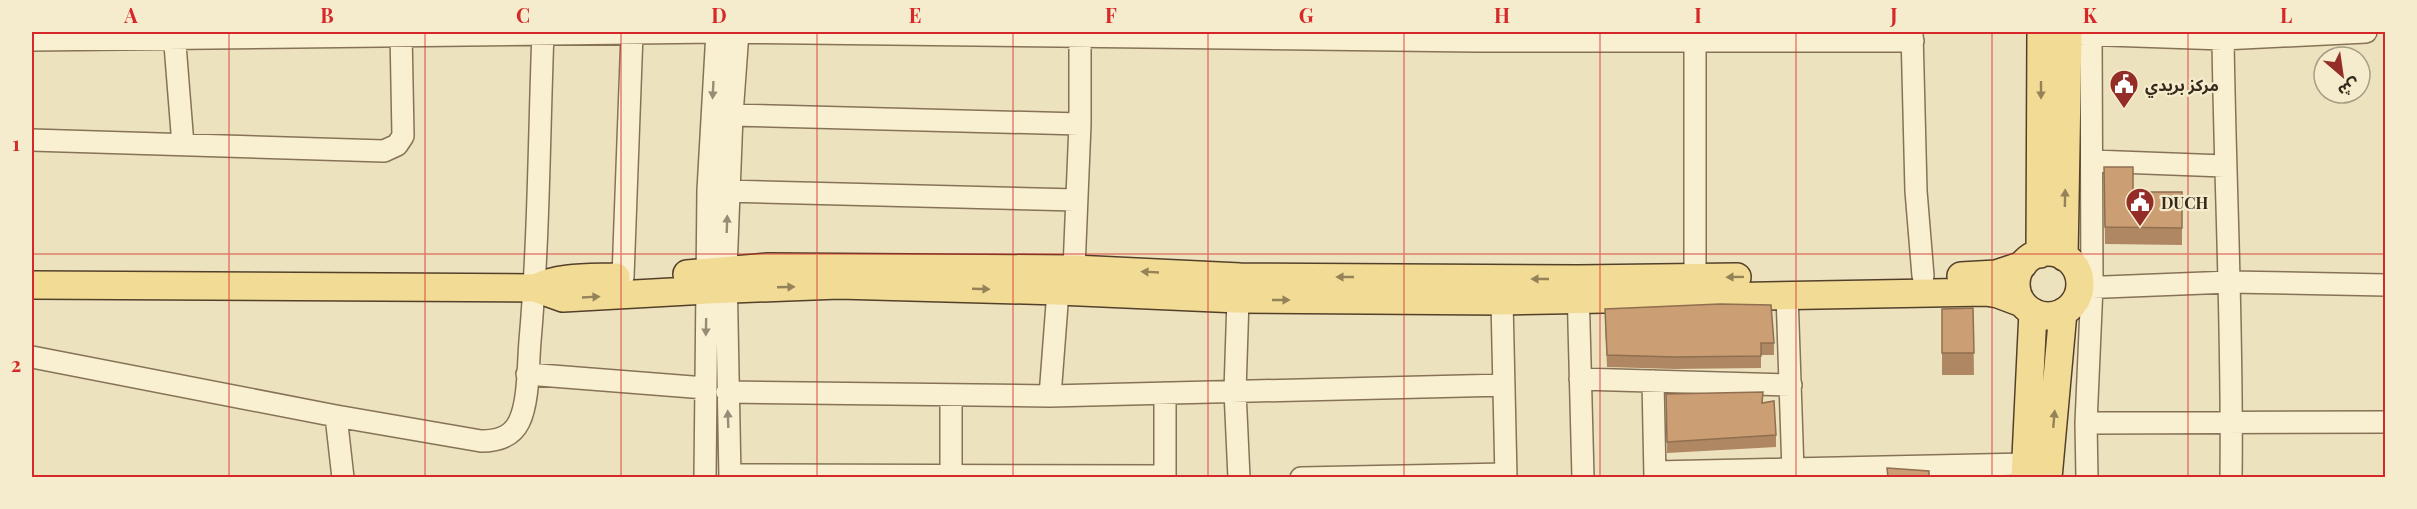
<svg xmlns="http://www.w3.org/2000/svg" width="2417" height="509" font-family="'Playfair Display','Noto Sans Arabic',serif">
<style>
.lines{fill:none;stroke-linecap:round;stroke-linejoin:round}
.minor-casing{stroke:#867357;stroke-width:24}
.major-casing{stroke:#53402b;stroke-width:30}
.minor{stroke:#f9efd1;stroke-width:21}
.major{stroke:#f2db94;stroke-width:27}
.wall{fill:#af8863}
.building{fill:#cc9e73;stroke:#8f6f50;stroke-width:1.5}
.oneway{fill:#978c76}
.oneway2{fill:#948258}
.grid{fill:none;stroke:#d62828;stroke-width:1.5;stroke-opacity:0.55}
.labels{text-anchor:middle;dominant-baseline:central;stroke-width:4.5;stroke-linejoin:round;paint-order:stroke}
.poi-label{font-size:16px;font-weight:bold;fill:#35291c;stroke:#f5eccd;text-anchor:start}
.neatline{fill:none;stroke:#d62828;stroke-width:2}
.grid-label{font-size:20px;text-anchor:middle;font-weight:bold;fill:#d62828}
</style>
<rect width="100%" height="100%" fill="#ede2be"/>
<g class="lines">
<g class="minor-casing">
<path id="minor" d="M174,32l9,113
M1912,32l4,159 7,85
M2079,34l144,5 143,-7
M2223,39c2,146 10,292 8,439
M32,40l685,-8 759,9h437
M732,115l348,9
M32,140l352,11 13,-6 6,-9 -2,-104
M2093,161l131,5
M728,191l348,9
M1074,269l6,-145v-92
M623,277l9,-244
M1695,278v-246
M1578,286l5,192
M2080,288l150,-6 156,3
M1787,294l6,177
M1238,299l-3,92 4,87
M1502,301l4,177
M32,357l304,59 145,25c15,0 30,-3 38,-19 10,-20 9,-58 11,-81 9,-103 9,-206 13,-309
M527,374l178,14
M1580,379l211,6
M1653,381l2,97
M727,392l323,4 454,-11
M1165,393v85
M1050,396l8,-105
M336,416l7,62
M2086,423l300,-1
M1655,472l371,-8
M730,475l435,1
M705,478l3,-288 9,-158
M730,478l-4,-208 6,-155 6,-83
M951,478v-82
M1301,478l205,-4
M2087,478l-1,-55 6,-137 -1,-254"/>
</g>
<g class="major-casing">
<path id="major" d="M2016 284a32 32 0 1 1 64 0a32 32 0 1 1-64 0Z
M2040,254l1,-222
M2064,257l4,-225
M687,274l81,-7 306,2 166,8 338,2 159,-2
M1961,276l35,-2 27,-9
M32,285l503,3 28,10 144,-8 132,-5 219,6 180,8 264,2 484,-9 12,2 24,9
M535,288c25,-12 53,-10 81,-11
M2025,478l8,-166
M2048,478l15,-166"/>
</g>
<use href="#minor" class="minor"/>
<use href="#major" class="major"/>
</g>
<path class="wall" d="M2104,167l29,25h49v53l-77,-1z
M1973,308l1,67h-32v-66z
M1605,321l169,22v12h-13v13l-86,1 -68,-2z
M1666,394l97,8 13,33v12l-109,6z"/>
<path class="building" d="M2104,167h29v25h49v36l-77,-1z
M1720,304l51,1 3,38h-13v13l-86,1 -68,-2 -2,-46z
M1973,308l1,45h-32v-44z
M1763,392l-1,11 12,-2 2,34 -109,7 -1,-48z
M1887,468l42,3v6h-41z"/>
<defs><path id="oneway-solid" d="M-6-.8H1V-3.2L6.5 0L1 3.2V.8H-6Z" transform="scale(1.5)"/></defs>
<g class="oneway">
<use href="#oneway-solid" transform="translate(713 90) rotate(93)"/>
<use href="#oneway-solid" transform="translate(727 224) rotate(-88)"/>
<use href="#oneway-solid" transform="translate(706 327) rotate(91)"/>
<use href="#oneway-solid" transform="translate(728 419) rotate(-92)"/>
</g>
<g class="oneway2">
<use href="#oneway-solid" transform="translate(2041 90) rotate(90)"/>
<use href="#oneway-solid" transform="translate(2065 198) rotate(-89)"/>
<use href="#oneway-solid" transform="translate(1150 272) rotate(-177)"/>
<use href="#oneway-solid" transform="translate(1345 277) rotate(-180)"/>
<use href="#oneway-solid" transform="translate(1735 277) rotate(179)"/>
<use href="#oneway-solid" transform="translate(1540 279) rotate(-180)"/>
<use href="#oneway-solid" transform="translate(786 287) rotate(-2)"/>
<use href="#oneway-solid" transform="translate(981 289) rotate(2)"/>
<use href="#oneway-solid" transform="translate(591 297) rotate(-3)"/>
<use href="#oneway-solid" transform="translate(1281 300)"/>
<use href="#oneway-solid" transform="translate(2054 419) rotate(-85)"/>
</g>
<path class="grid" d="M229,32v446M425,32v446M621,32v446M817,32v446M1013,32v446M1208,32v446M1404,32v446M1600,32v446M1796,32v446M1992,32v446M2188,32v446M32,254h2354"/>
<defs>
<g id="civic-pin" transform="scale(1.5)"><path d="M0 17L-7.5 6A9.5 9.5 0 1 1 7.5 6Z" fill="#942d27" stroke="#f5eccd"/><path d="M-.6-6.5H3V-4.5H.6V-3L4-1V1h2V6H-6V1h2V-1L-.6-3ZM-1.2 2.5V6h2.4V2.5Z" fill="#fff"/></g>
</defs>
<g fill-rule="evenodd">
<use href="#civic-pin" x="2124" y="84"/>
<use href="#civic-pin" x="2140" y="202"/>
</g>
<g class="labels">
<g class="poi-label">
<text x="2145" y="84">مركز بريدي</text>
<text x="2161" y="202">DUCH</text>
</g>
</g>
<rect width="2417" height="509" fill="none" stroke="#f5eccd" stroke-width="66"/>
<g transform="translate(2342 75) rotate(151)"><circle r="28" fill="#f5eccd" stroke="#a89e86" stroke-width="1.5"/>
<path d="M0-4.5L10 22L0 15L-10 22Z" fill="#942d27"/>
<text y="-9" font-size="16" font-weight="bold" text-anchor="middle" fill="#35291c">ش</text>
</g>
<rect x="33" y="33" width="2351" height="443" class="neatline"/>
<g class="grid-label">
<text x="131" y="23">A</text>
<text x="327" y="23">B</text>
<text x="523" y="23">C</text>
<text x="719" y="23">D</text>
<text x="915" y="23">E</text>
<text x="1111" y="23">F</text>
<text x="1306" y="23">G</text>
<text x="1502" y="23">H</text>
<text x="1698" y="23">I</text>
<text x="1894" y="23">J</text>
<text x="2090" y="23">K</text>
<text x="2286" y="23">L</text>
<text x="16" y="151">1</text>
<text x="16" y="372">2</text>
</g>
</svg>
